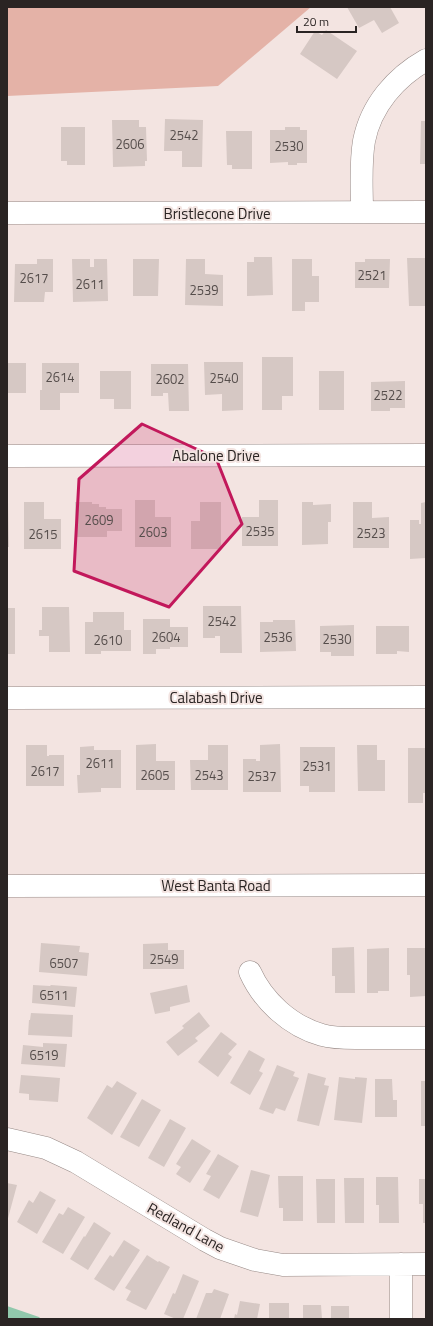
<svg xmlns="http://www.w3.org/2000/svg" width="433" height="1326" font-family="'Titillium Web',sans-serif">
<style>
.green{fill:#e4b2a7}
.water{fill:#91c8ac}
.building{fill:#d6c8c4}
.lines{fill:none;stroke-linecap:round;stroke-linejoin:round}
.minor-casing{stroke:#968986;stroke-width:23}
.tertiary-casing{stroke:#968986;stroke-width:23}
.minor{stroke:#fff;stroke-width:22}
.tertiary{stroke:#fff;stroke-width:22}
.marked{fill:#c2185b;fill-opacity:0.2;stroke:#c2185b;stroke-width:3;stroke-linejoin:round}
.labels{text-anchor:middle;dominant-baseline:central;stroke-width:4;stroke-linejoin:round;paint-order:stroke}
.number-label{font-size:13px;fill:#554d4b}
.street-label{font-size:15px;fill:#2a2423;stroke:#f3e4e1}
</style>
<rect width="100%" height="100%" fill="#f3e4e1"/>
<path class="green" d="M7,7h304l-93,79 -211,10z"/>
<path class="water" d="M7,1306l32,11 2,2h-34z"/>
<path class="building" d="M347,7h43l9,16 -17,10 -8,-13 -15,8z
M326,30l31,21 -20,28 -37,-25 15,-23 7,4z
M165,119l38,1 -1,47h-20v-16h-18z
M112,120h27v7h7l1,34h-2v5l-32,1z
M421,121h5v43h-6z
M61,127h24v38h-18v-4h-6z
M285,127h15v3h7v33h-10v2h-9v-3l-18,1v-33h15z
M226,131h26v38h-20v-4h-5z
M254,257h18l1,38 -26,1v-34h7z
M407,258h19v48h-17z
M37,259h16v33h-8l-1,10h-30l1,-38h22z
M72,259h18v8h4v-8h13l1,42 -35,1z
M133,259h26l-1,37h-25z
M186,259h19v15l18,1v31l-38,-1z
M292,259h20v17h7v26h-14v9h-13z
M365,259h25l-1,29h-34v-26h10z
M262,357h31v39h-11v14h-20z
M204,362h39v48l-21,1v-17l-17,1z
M7,363h19v30h-19z
M42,363h37v30h-19v17h-20v-20h2z
M151,364h37l1,47h-20l-1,-18h-5v3h-12z
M100,371h31v38h-17v-10h-14z
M319,371h25v39h-25z
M405,381v27h-15v3h-19v-29z
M135,500h20v17h16v30h-36z
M259,500h19v46h-36v-29h17z
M7,501h1l1,46h-2z
M24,502h20v17h17v30h-37z
M75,502h17v2h7v3h7v2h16v22h-15v6h-32z
M200,502h21v47h-30v-28h9z
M302,502h11v3l18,-1v18h-3v22l-26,1z
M353,502h19v16l17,-1v31h-36z
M426,502v56l-16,1v-39h9v4h2v-21z
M203,606h38l1,47h-22v-17h-5v2h-12z
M42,607h27l1,45h-21v-16h-10v-6h3z
M7,608h8v46h-8z
M93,612h31v18h7v21h-30v3h-16v-32h8z
M143,619h27v8h18v20h-18v2h-14v5h-13z
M273,620h22l1,31 -36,1v-30h13z
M354,625v31h-23v-4h-11v-26z
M376,626h33v26l-12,-1v3h-21z
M156,744v17h19v29h-39v-45z
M280,744l1,48h-38v-33h13v2h4v-16z
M26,745h21v11h2v-1h15v31h-38z
M208,745h20v45h-37l-1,-30h18z
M357,745h20v15h8v31h-27z
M94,746v4h27v38h-20v4l-23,1 -1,-18h3v-28z
M300,747h35v45h-26v-6h-9z
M408,748h18v45h-3v10h-15z
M41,943l39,3 -1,6 10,1 -2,23 -48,-4z
M168,943v7h16v19h-41v-25z
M354,947l1,46h-20v-17h-3v-28z
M389,948v43h-11v2h-11v-44z
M407,948h19v48l-16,1v-22h-3z
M33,985l17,1 1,-1 26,2 -2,20 -43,-4z
M187,985l3,17 -20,5v4l-15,3 -5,-21z
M199,1012l11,14 -15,12 3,3 -20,15 -12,-14 18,-14 -2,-2z
M31,1013l42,2 -1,22 -44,-2 1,-15h1z
M221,1032l16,12 -9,10 4,3 -14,20 -20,-15z
M43,1043l24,1 -2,23 -44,-3 2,-19 20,2z
M249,1050l16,9 -6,12 4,2 -13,22 -20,-12z
M277,1065l18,7 -2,4 6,2 -14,33 -9,-3 -3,6 -14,-5z
M308,1073l18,5 -2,7 5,1 -10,40 -22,-5z
M21,1075l39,3 -2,24 -29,-2v-6l-10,-1z
M339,1077l16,2v-2l12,1 -5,45 -28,-3z
M375,1079h17l1,21h4v17h-22z
M117,1081l20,12 -25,42 -25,-17 20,-33 5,3z
M421,1081h5v45h-5z
M142,1099l19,11 -22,37 -19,-10z
M170,1119l16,9 -22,39 -16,-9z
M192,1139l19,12 -21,32 -14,-9 5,-7 -5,-3z
M218,1154l21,12 -20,33 -16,-9 8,-14 -5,-2z
M251,1170l19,5 -12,42 -18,-5z
M278,1176h25v45h-20v-13h-4z
M376,1177h22l1,46h-20v-18h-3z
M344,1178h20v45h-19z
M316,1179h19v44h-18z
M419,1179h7v44h-3v-19h-4z
M7,1183l10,2 -10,37z
M40,1191l16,9 -19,34 -20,-12 12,-22 4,3z
M68,1207l17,10 -22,37 -21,-12 17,-29 4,2z
M94,1222l17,11 -23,37 -18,-11 14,-23 1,1z
M124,1240l16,10 -26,41 -20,-12 16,-24 3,2z
M147,1255l11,7 1,-1 11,6 -24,43 -20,-10 5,-9 -6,-3z
M183,1274l16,7 -16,38h-7l-12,-5 9,-21 2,1z
M214,1289l15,5 -9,25h-24l10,-26h6z
M240,1301l20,3 -3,15h-23l1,-5 2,1z
M269,1303h20v16h-20z
M303,1305h18l1,14h-19z
M331,1306h18v13h-18z"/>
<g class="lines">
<g class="minor-casing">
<path id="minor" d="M362,212c0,-23 -2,-48 2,-71 7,-36 32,-64 62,-81
M7,213l419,-1
M7,456l419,-1
M7,698l419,-1
M250,972c13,29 40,54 72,63 14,4 30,3 45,3 20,0 39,0 59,0
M7,1139l39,9 30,14 129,78 15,8 35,12 28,5 143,-1
M401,1264v55"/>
</g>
<g class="tertiary-casing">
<path id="tertiary" d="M7,886l419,-1"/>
</g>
<use href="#minor" class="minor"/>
<use href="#tertiary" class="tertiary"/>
</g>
<path class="marked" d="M142,424l74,34 26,66 -73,83 -95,-36 5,-92z"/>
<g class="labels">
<g class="number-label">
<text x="184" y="135">2542</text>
<text x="130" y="144">2606</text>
<text x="289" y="146">2530</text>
<text x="372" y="275">2521</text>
<text x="34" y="278">2617</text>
<text x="90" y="284">2611</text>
<text x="204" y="290">2539</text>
<text x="60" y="377">2614</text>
<text x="224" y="378">2540</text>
<text x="170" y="379">2602</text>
<text x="388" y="395">2522</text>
<text x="99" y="520">2609</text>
<text x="260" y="531">2535</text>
<text x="153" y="532">2603</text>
<text x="371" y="533">2523</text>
<text x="43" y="534">2615</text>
<text x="222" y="621">2542</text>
<text x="166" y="637">2604</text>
<text x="278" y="637">2536</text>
<text x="337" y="639">2530</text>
<text x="108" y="640">2610</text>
<text x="100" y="763">2611</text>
<text x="317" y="766">2531</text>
<text x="45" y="771">2617</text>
<text x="155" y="775">2605</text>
<text x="209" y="775">2543</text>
<text x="262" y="776">2537</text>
<text x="164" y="959">2549</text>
<text x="64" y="963">6507</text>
<text x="54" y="995">6511</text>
<text x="44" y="1055">6519</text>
</g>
<g class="street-label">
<text x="217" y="213">Bristlecone Drive</text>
<text x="216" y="455">Abalone Drive</text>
<text x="216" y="697">Calabash Drive</text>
<text x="216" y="885">West Banta Road</text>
<text transform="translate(186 1227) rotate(29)">Redland Lane</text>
</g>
</g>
<rect width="433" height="1326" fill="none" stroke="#2a2423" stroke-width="16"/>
<path d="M297 26v6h59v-6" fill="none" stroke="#2a2423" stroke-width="2"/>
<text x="303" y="26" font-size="12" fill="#2a2423" stroke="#f3e4e1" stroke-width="3" paint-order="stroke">20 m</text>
</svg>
